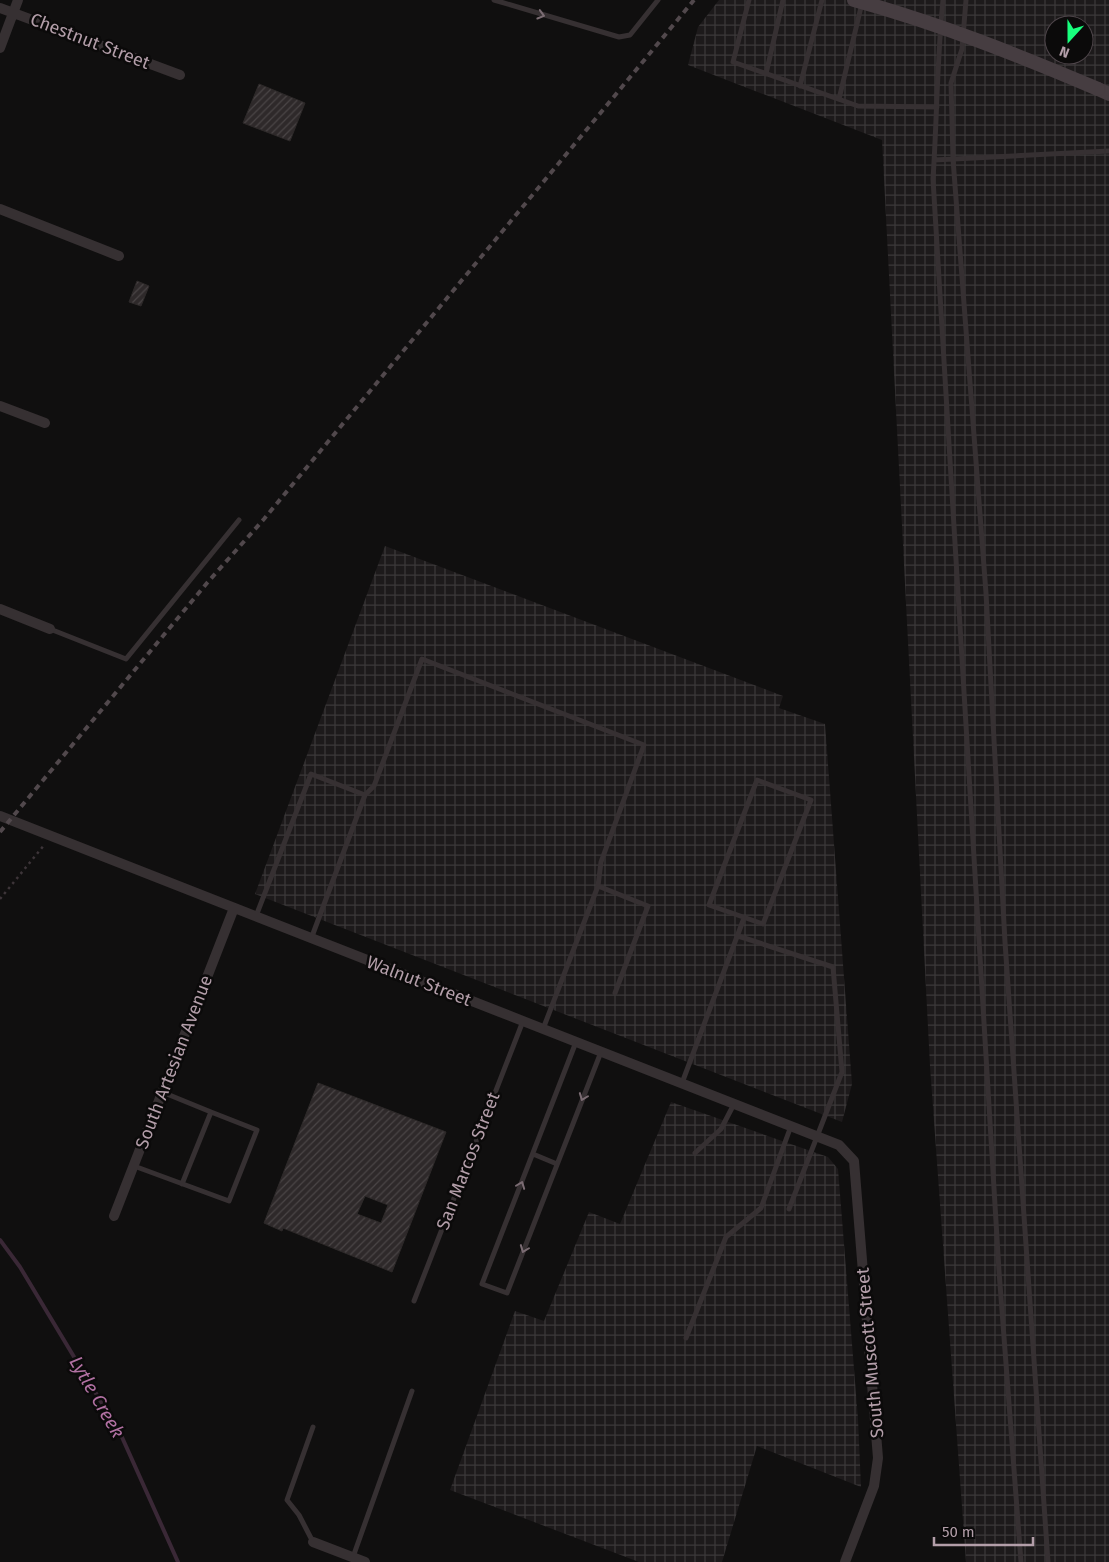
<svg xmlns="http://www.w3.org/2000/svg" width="1109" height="1562" font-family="'Fira Sans',sans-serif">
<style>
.industrial{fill:url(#industrial-grid);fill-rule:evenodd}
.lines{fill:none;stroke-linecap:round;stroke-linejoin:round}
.stream{stroke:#3a2836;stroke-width:4}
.building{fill:url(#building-hatch);stroke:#2d2929;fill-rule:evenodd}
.path{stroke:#3d3539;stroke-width:2.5;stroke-dasharray:2.5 4;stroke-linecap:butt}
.lane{stroke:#363032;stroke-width:5}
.street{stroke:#363032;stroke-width:10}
.secondary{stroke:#463d41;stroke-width:14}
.rail{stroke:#51484c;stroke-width:4;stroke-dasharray:6 5;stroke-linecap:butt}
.secondary-bridge{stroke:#463d41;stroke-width:14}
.oneway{stroke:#7b6c73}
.labels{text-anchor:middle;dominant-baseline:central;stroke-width:5;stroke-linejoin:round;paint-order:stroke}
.street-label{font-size:18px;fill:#b39ea9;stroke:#0b0a0a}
.water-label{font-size:19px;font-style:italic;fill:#b271a3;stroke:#0b0a0a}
</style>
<defs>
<pattern id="industrial-grid" width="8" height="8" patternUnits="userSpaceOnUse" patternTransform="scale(1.25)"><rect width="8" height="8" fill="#1d1a1b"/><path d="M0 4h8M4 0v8" fill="none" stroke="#3b3839"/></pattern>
<pattern id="building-hatch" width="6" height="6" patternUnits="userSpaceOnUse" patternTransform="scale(1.25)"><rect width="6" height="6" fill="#2e292a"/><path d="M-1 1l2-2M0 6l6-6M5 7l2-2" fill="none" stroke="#4a4546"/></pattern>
</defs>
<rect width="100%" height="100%" fill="#100f0f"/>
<path class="industrial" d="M719,0h390v1562h-143l-36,-496 -48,-926 -194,-75 10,-38zM1054,25h30v30h-30z
M385,546l398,150 -4,12 46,16 27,360 -10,38 -587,-228z
M671,1102l157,55 10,12 20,250 3,68 -104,-41 -35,116h-83l-189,-72 65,-179 29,10 45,-109 31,12z"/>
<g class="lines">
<path class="stream" d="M0,1240l20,27 101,168 57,127"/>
</g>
<path class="building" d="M259,84l46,19 -15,38 -47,-18z
M137,281l12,5 -8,20 -12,-4z
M318,1083l128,49 -54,140 -109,-44 -1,3 -18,-8zM365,1196l23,9 -7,18 -24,-9z"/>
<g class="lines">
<path class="path" d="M0,899l45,-55"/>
<path class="lane" d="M494,0l125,37 11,-2 28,-35
M749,0l-16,62 125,44 79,1
M943,0c-6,59 -6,119 -10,179l66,1092 22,291
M966,0l-4,49 -11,34 2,76 33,434 19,349 43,620
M766,74l17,-74
M800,86l22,-86
M839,99l23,-96
M934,160l175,-9
M50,629l76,30 113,-139
M757,780l54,20 -48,124 -54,-19z
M365,795l9,-9 48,-127 222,86 -43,117 -3,24
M256,916l55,-142 54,21 -54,144
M738,936l95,31 9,105 -53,137
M543,1029l55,-143 50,20 -33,87
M576,1042l-94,242 25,9 94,-241
M682,1083l62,-165
M162,1092l49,20
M695,1153l26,-24 13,-25
M533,1154l24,10
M134,1166l95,35 28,-71 -46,-18 -29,72
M414,1301l109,-280
M686,1338l40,-101 35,-29 30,-82
M313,1542l-14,-27 -12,-15 26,-73
M353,1557l59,-166"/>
<path class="street" d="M0,8l180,67
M0,48l18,-48
M0,209l119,47
M0,406l45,17
M0,609l50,20
M0,816l839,329 15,16 24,297 -4,28 -29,76
M114,1216l120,-308
M313,1542l52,20"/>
<path class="secondary" d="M1098,89l11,5"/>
<path class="rail" d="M0,832l207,-249 57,-64 430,-519"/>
<path class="secondary-bridge" d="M854,0c84,23 164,55 244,89"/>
</g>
<defs><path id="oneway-chevron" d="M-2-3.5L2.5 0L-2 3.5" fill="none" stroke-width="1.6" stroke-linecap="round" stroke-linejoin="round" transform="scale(1.25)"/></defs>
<g class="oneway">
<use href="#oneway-chevron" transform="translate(541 15) rotate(16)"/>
<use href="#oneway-chevron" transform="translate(583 1097) rotate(111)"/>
<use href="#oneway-chevron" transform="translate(521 1185) rotate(-69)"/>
<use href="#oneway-chevron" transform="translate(524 1249) rotate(111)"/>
</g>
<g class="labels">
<g class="street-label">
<text transform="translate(90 41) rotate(21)">Chestnut Street</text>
<text transform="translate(419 981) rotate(21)">Walnut Street</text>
<text transform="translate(174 1062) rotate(-69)">South Artesian Avenue</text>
<text transform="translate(468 1161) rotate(-69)">San Marcos Street</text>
<text transform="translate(870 1353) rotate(-95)">South Muscott Street</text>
</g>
<g class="water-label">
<text transform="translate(97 1397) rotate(60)">Lytle Creek</text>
</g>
</g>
<g transform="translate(1069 40) rotate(201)"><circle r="24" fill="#0b0a0a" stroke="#4e454a"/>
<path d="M0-4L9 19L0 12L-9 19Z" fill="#18ff7d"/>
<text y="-8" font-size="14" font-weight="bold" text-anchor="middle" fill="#b39ea9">N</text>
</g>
<path d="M934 1537v8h99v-8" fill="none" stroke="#b39ea9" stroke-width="2.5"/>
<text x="942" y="1537" font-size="15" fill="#b39ea9" stroke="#0b0a0a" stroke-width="4" paint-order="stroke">50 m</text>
</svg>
